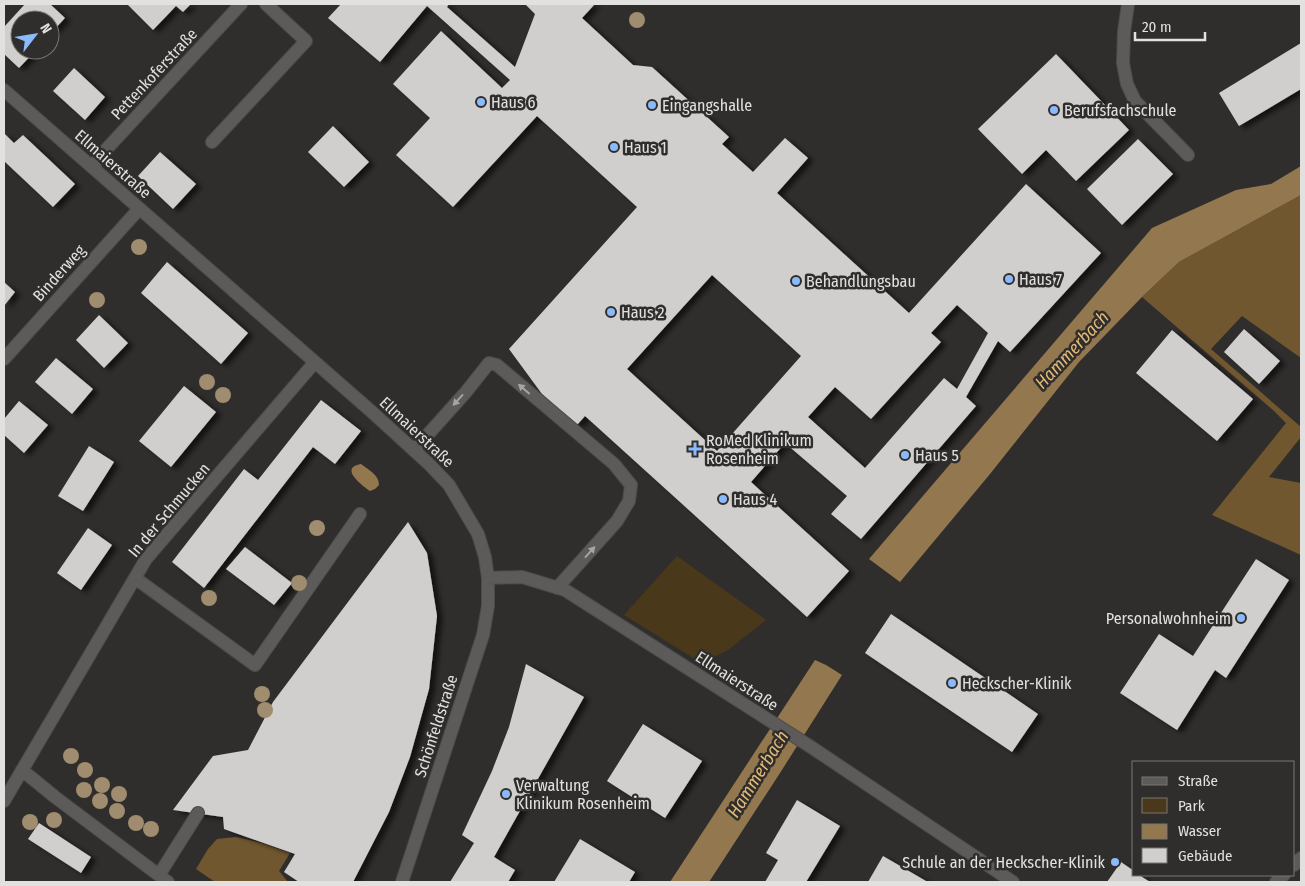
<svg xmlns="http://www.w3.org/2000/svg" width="1305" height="886" font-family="'Fira Sans Condensed',sans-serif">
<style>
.green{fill:#4a381b}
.forest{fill:#71572f}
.water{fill:#93784f}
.building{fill:#d1cfcd;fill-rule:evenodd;filter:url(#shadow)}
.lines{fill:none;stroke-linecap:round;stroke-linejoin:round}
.minor-casing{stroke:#4d4b49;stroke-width:14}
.minor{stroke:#5d5b59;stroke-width:12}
.tree{fill:#a08c6e}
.oneway{fill:#a6a5a3}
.poi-dot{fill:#8bbafc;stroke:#302e2c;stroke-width:2}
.labels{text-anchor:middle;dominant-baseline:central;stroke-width:5;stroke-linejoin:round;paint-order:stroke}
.street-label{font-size:16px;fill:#e2e1df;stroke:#302e2c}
.poi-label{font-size:16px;fill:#e2e1df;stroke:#302e2c;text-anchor:start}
.water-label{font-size:18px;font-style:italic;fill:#e3b977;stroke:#302e2c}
</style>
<defs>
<filter id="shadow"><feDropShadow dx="5.5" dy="3" stdDeviation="2.5" flood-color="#0009"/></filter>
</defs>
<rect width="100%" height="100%" fill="#302e2c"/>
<path class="green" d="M677,556l89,64 -38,30 -16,8 -17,1 -71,-44z"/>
<path class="forest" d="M1301,195v163l-59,-42 -31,33 90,78v10l-32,40 32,6v72l-89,-40 74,-92 -12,-12 -132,-114 37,-35z
M236,837l26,6 28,10 -11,18 9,11h-73l-19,-13 12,-20 9,-10z"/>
<path class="water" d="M1301,166v29l-122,67 -37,35 -63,65 -89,112 -90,108 -31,-23 283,-331 84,-38 35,-6z
M361,464c8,6 18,11 18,21l-4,4 -5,2c-7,-5 -32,-23 -9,-27z
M815,660l11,5 16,10 -62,98 -71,109h-39z"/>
<path class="building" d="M25,4h25l15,14 -15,16v-14h-30v30h16l-17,18 -15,-14v-27z
M127,4h64l-8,8 -7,-6 -23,24z
M341,4h108l-2,3 68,60 20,-53 -10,-10h70l-13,14 51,47 19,2 77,70 -7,7 31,28 32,-34 23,20 -31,35 132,120 117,-129 75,69 -91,99 -12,-11 -32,56 10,9 -115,133 -30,-25 16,-18 -62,-53 -34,39 98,89 -42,46 -222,-201 -8,9 -35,-31 -33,-45 128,-142 -100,-91 -84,91 -57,-52 34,-37 -37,-34 48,-53 61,57 8,-8 -83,-74 -47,56 -52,-44zM712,275l89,81 -84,95 -90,-82zM957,305l31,28 -31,56 -13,-11 -79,90 -57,-51 27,-30 36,32 70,-77 -10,-9z
M1301,43v46l-62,37 -20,-33z
M1056,54l73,76 -53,51 -30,-31 -24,24 -44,-45z
M74,68l31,29 -20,23 -32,-29z
M333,126l36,36 -25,25 -36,-35z
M4,133l10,10 9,-8 52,49 -22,23 -49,-46z
M1138,139l35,35 -51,51 -35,-36z
M160,152l36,32 -23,25 -35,-33z
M167,262l81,71 -27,31 -80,-71z
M4,282l11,10 -11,14z
M99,315l29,28 -24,25 -28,-28z
M1244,329l36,32 -21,23 -35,-32z
M1172,330l81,69 -36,42 -81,-68z
M56,358l37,31 -21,25 -37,-32z
M184,386l32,26 -45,55 -32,-26z
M321,400l40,31 -26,33 -22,-17 -109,141 -32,-26 72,-93 14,11z
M19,401l29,24 -24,28 -20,-18v-16z
M89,446l25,16 -31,49 -25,-15z
M408,522l19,31 10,63 -8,73 -19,68 -21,55 -36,70h-54l-15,-10 11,-18 -71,-25 -1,-12 -50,-7 40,-54 35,-6 25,-48z
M88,528l24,17 -31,45 -24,-17z
M245,547l47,36 -18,22 -48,-36z
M1256,559l33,21 -63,98 -11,-8 -38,60 -57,-37 39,-59 34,22z
M891,614l147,100 -26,38 -147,-99z
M526,664l58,33 -90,160 21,13 -7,12h-58l24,-39 -12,-8 30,-64 17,-44z
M643,724l59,37 -37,57 -58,-37z
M797,800l43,26 -34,56h-41l13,-22 -12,-7z
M39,823l52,34 -10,16 -53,-34z
M580,839l55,33 -6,10h-75z
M883,856l43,25v1h-58z
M1121,862l13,9v4h5l11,7h-43z"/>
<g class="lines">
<g class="minor-casing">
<path id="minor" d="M1128,4l-4,28 -1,31 4,21 8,17 53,54
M4,90l368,322 57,52 20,21 29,49 7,23 3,21v28l-5,29 -81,247
M212,142l94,-101 -40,-37
M92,167l9,-12 140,-151
M4,359l135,-150
M414,450l52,-58 23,-29 8,2 117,99 17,21 -2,16 -12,20 -60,67
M135,578l120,87 105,-151
M488,578l34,-1 43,13 246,157 202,135
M22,770l33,27 113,85
M4,801l142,-242 169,-197
M1294,865l7,-7
M159,875l39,-62
M1276,882l8,-7"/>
</g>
<use href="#minor" class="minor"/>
</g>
<g class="tree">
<circle cx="637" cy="20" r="8"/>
<circle cx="139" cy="247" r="8"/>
<circle cx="97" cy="300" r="8"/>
<circle cx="207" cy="382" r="8"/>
<circle cx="223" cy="395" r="8"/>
<circle cx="317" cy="528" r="8"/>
<circle cx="299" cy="583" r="8"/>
<circle cx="209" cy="598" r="8"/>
<circle cx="262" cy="694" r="8"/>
<circle cx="265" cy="710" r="8"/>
<circle cx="71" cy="756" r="8"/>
<circle cx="85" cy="770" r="8"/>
<circle cx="102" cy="785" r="8"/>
<circle cx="84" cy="790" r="8"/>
<circle cx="119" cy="794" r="8"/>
<circle cx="100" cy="801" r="8"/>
<circle cx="117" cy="811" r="8"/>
<circle cx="54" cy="820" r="8"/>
<circle cx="30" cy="822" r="8"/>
<circle cx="136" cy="823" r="8"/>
<circle cx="151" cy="829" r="8"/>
</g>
<defs><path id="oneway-solid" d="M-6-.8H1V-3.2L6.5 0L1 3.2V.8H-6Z" transform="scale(1.25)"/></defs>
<g class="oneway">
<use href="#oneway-solid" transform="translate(524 389) rotate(-139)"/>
<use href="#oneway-solid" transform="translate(458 400) rotate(132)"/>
<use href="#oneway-solid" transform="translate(590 552) rotate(-48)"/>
</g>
<g class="poi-dot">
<circle cx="481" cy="102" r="5"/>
<circle cx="652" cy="105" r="5"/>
<circle cx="1054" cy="110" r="5"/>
<circle cx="614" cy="147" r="5"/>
<circle cx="1009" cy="279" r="5"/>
<circle cx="796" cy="281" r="5"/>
<circle cx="611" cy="312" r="5"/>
<path d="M692.5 441.5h5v5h5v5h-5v5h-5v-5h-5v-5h5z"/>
<circle cx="905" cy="455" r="5"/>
<circle cx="723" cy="499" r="5"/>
<circle cx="1241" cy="618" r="5"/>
<circle cx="952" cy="683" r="5"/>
<circle cx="506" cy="794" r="5"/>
<circle cx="1115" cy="862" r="5"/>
</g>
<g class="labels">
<g class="street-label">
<text transform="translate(154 74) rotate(-47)">Pettenkoferstraße</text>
<text transform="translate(113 164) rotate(41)">Ellmaierstraße</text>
<text transform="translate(59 273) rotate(-48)">Binderweg</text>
<text transform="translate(417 432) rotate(43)">Ellmaierstraße</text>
<text transform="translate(169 510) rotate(-50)">In der Schmucken</text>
<text transform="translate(737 681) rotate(33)">Ellmaierstraße</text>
<text transform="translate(436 726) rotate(-72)">Schönfeldstraße</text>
</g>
<g class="poi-label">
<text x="491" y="102">Haus 6</text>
<text x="662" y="105">Eingangshalle</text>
<text x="1064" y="110">Berufsfachschule</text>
<text x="624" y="147">Haus 1</text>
<text x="1019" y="279">Haus 7</text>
<text x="806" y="281">Behandlungsbau</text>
<text x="621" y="312">Haus 2</text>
<text x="706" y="440">RoMed Klinikum<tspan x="706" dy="18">Rosenheim</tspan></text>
<text x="915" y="455">Haus 5</text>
<text x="733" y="499">Haus 4</text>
<text x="1231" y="618" text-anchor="end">Personalwohnheim</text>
<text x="962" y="683">Heckscher-Klinik</text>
<text x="516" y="785">Verwaltung<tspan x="516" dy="18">Klinikum Rosenheim</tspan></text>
<text x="1105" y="862" text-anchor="end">Schule an der Heckscher-Klinik</text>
</g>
<g class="water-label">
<text transform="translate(1072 350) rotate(-47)">Hammerbach</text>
<text transform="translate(758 774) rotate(-58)">Hammerbach</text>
</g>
</g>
<rect width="1305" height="886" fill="none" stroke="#e2e1df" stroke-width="10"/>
<rect x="1132" y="761" width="162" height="115" fill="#302e2c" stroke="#777674"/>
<rect x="1142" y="777" width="25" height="8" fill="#5d5b59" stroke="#777674"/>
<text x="1178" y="786" font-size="15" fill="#e2e1df">Straße</text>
<rect x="1142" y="798" width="25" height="15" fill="#4a381b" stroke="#777674"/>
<text x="1178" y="811" font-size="15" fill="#e2e1df">Park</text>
<rect x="1142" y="824" width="25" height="15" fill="#93784f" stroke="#777674"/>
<text x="1178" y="836" font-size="15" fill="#e2e1df">Wasser</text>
<rect x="1142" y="848" width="25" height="15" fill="#d1cfcd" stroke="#777674"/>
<text x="1178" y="861" font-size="15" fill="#e2e1df">Gebäude</text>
<g transform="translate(35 35) rotate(59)"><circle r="24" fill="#302e2c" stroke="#777674"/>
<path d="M0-4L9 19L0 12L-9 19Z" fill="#8bbafc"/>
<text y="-8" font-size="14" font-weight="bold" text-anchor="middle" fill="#e2e1df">N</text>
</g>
<path d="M1135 32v8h70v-8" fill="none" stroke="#e2e1df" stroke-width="2.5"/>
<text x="1142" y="32" font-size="15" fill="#e2e1df" stroke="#302e2c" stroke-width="4" paint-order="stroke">20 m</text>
</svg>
